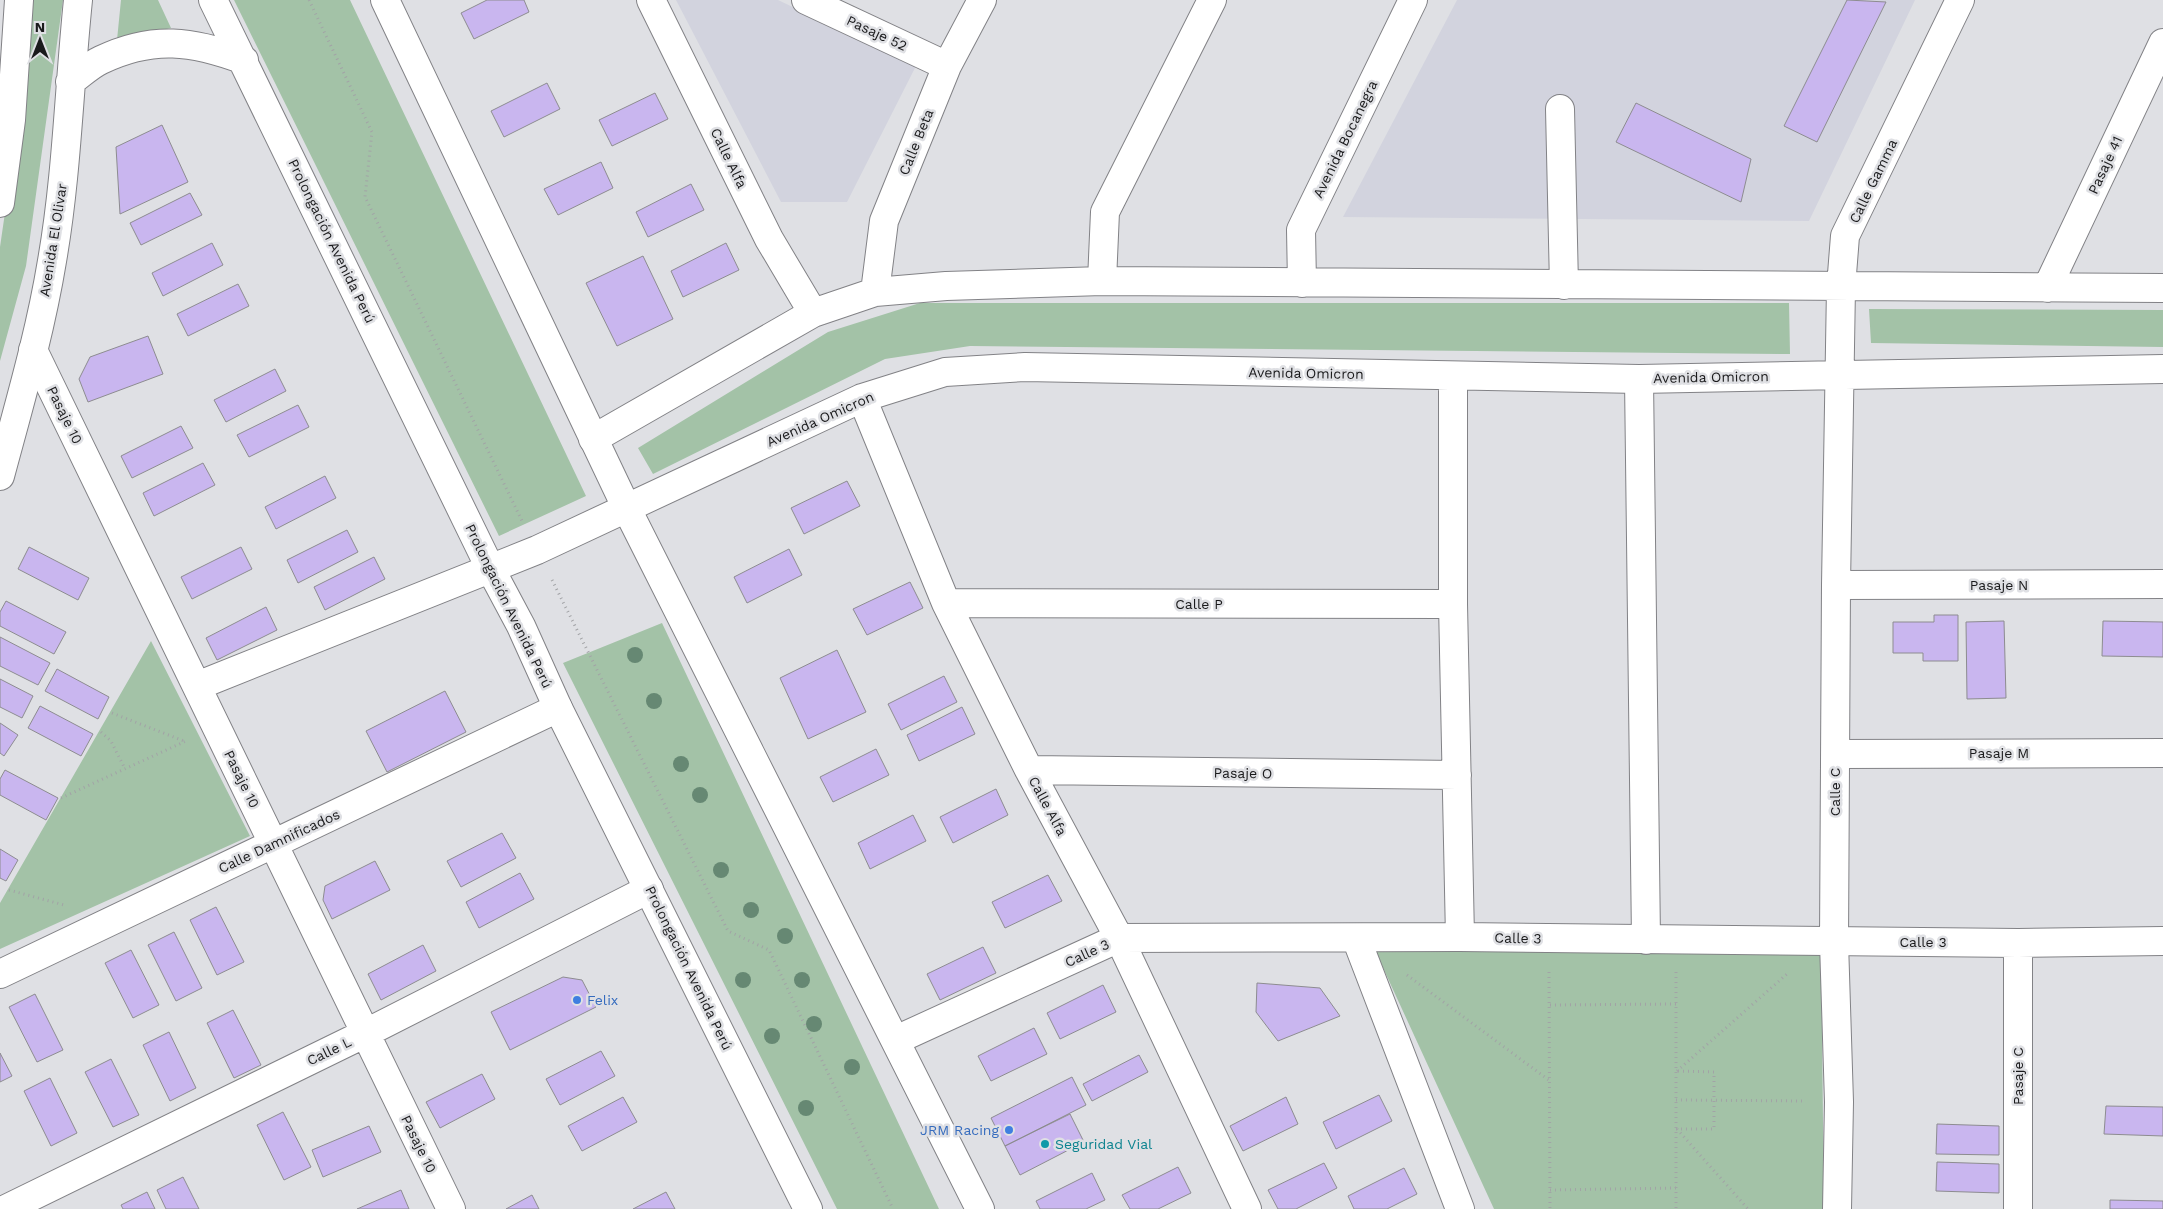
<svg xmlns="http://www.w3.org/2000/svg" width="2163" height="1209" font-family="'Work Sans',sans-serif">
<style>
.built{fill:#d2d3de}
.green{fill:#a3c2a7}
.building{fill:#c9b6ef;stroke:#8d8c90}
.lines{fill:none;stroke-linecap:round;stroke-linejoin:round}
.minor-casing{stroke:#828286;stroke-width:30}
.major-casing{stroke:#828286;stroke-width:30}
.path{stroke:#a2a3a6;stroke-width:3;stroke-dasharray:1 4;stroke-linecap:butt}
.minor{stroke:#fff;stroke-width:28}
.major{stroke:#fff;stroke-width:28}
.tree{fill:#668873}
.shop-dot{fill:#3f7fe0;stroke:#dfe0e4;stroke-width:2}
.culture-dot{fill:#0f9aa8;stroke:#dfe0e4;stroke-width:2}
.labels{text-anchor:middle;dominant-baseline:central;stroke-width:5;stroke-linejoin:round;paint-order:stroke}
.street-label{font-size:14px;fill:#1a1a1c;stroke:#dfe0e4}
.shop-label{font-size:14px;fill:#366cbe;stroke:#dfe0e4;text-anchor:start}
.culture-label{font-size:14px;fill:#0d838f;stroke:#dfe0e4;text-anchor:start}
</style>
<rect width="100%" height="100%" fill="#dfe0e4"/>
<path class="built" d="M676,0h102l138,66 -69,136h-66z
M1457,0h458l-106,221 -466,-4z"/>
<path class="green" d="M31,0h32l-37,266 -26,95v-114l17,-117z
M121,0h37l13,28 -54,12z
M234,0h116l236,496 -87,40z
M920,303h869l1,51 -820,-8 -85,13 -232,115 -15,-26 190,-116z
M1869,309l294,1v37l-292,-4z
M662,623l277,586h-102l-274,-546z
M151,641l99,195 -250,113v-46z
M1821,945l3,264h-330l-121,-263z"/>
<path class="building" d="M487,0h37l5,12 -55,27 -13,-26z
M1847,0l39,2 -69,140 -33,-16z
M547,83l13,26 -56,28 -13,-26z
M655,93l13,26 -56,27 -13,-26z
M1636,103l115,56 -10,43 -125,-60z
M162,125l26,57 -68,32 -4,-67z
M601,162l12,26 -55,27 -14,-26z
M691,184l13,26 -56,27 -12,-25z
M190,193l12,22 -61,30 -11,-22z
M212,243l11,22 -60,31 -11,-23z
M726,243l13,27 -56,27 -12,-26z
M643,256l30,63 -56,27 -31,-63z
M238,284l11,22 -61,30 -11,-22z
M148,336l15,38 -75,28 -9,-23 11,-22z
M275,369l11,22 -60,31 -12,-22z
M298,405l11,22 -60,30 -12,-22z
M181,426l12,22 -61,30 -11,-22z
M203,463l12,22 -61,31 -11,-23z
M325,476l11,22 -60,31 -11,-22z
M847,481l13,25 -56,28 -13,-26z
M347,530l11,22 -60,31 -11,-23z
M29,547l60,31 -11,22 -60,-31z
M241,547l11,22 -60,30 -11,-22z
M789,549l13,26 -55,28 -13,-26z
M374,557l11,22 -60,31 -11,-23z
M910,582l13,26 -56,27 -14,-26z
M6,601l60,31 -12,22 -54,-28v-14z
M266,607l11,23 -60,30 -11,-22z
M1934,615h24v46h-35v-8h-30v-31h41z
M2004,621l2,77 -39,1 -1,-77z
M2103,621l60,1v35l-61,-1z
M0,637l50,26 -12,22 -38,-19z
M837,650l29,62 -58,27 -28,-61z
M57,669l52,28 -11,22 -53,-28z
M944,676l13,26 -56,28 -13,-26z
M0,679l33,17 -11,22 -22,-11z
M445,691l21,41 -79,40 -21,-41z
M40,706l53,28 -12,22 -53,-28z
M962,707l13,27 -56,27 -12,-26z
M0,723l18,12 -14,21 -4,-3z
M876,749l13,26 -56,27 -13,-25z
M5,770l53,28 -12,22 -46,-25v-16z
M996,789l12,26 -55,28 -13,-26z
M913,815l13,26 -56,28 -12,-26z
M502,833l14,25 -55,29 -14,-26z
M0,849l18,11 -12,21 -6,-3z
M375,861l15,29 -58,29 -9,-19 2,-14z
M520,873l14,26 -55,29 -13,-26z
M1048,875l14,26 -57,27 -13,-26z
M216,907l28,55 -27,13 -27,-55z
M174,932l28,56 -26,13 -28,-56z
M423,945l13,26 -55,29 -13,-26z
M983,947l13,26 -56,27 -13,-26z
M131,950l28,55 -26,13 -28,-55z
M563,977l19,3 14,27 -86,43 -19,-38z
M1257,983l63,5 20,28 -62,25 -22,-29z
M1103,985l13,27 -56,27 -13,-26z
M35,994l28,56 -26,12 -28,-55z
M233,1010l28,55 -27,13 -27,-55z
M1034,1028l13,26 -56,27 -13,-25z
M169,1032l27,56 -26,13 -27,-56z
M601,1051l14,25 -55,29 -14,-26z
M0,1053l12,23 -12,6z
M1139,1055l9,17 -56,29 -9,-17z
M111,1059l28,56 -26,12 -28,-55z
M482,1074l13,25 -55,29 -14,-26z
M1072,1077l14,28 -81,41 -14,-28z
M50,1078l27,55 -26,13 -27,-55z
M1379,1095l13,26 -56,28 -13,-27z
M623,1097l14,25 -55,29 -14,-25z
M1286,1097l12,27 -55,27 -13,-25z
M2106,1106l57,1v29l-59,-2z
M283,1112l28,55 -27,13 -27,-55z
M1070,1114l14,28 -64,33 -15,-29z
M1937,1124l62,2v29l-63,-1z
M369,1126l12,26 -58,25 -11,-27z
M1937,1162l62,2v29l-63,-2z
M1324,1163l13,25 -41,21h-18l-10,-19z
M1178,1167l13,26 -33,16h-28l-8,-14z
M1404,1168l13,26 -30,15h-33l-6,-13z
M1092,1173l13,27 -19,9h-46l-4,-8z
M183,1177l16,32h-33l-9,-19z
M401,1190l8,19h-52z
M147,1192l8,17h-32l-2,-4z
M666,1192l9,17h-42z
M532,1195l7,14h-33z
M2110,1200l53,1v8h-53z"/>
<g class="lines">
<g class="minor-casing">
<path id="minor" d="M651,0l118,239 44,74
M806,0l141,66
M1560,109l4,176
M1102,281l3,-69 107,-212
M1302,283l-1,-53 112,-230
M2047,288l116,-245
M875,292l9,-71 63,-155 35,-66
M33,350l418,859
M1453,376v228l7,333
M1639,379l7,561
M862,398l84,205 83,167 90,168 128,271
M593,439l220,-126 62,-21 71,-6 156,-5 1061,7
M1836,585l327,-1
M946,603l507,1
M197,686l340,-136 325,-152 83,-26 80,-5 614,12 524,-10
M1836,754l327,-1
M1029,770l428,5
M1356,938l104,271
M2018,943v266
M0,974l558,-266
M896,1040l223,-102 341,-1 558,6 145,-2
M6,1209l360,-176 283,-144
M1837,1209l2,-107 -5,-160 2,-357 5,-298 4,-51 115,-236"/>
</g>
<g class="major-casing">
<path id="major" d="M213,0l277,568 31,58 37,82 250,501
M385,0l242,509 353,700
M70,82c10,-7 20,-17 31,-22 52,-25 92,-19 143,0
M0,203l11,-83 8,-120
M0,476c19,-71 40,-142 52,-215 15,-86 17,-174 26,-261"/>
</g>
<path class="path" d="M309,0l63,132 -7,65 157,324
M552,580l176,351 41,19 124,259
M112,713l72,28
M101,732l10,9 14,28
M61,798l125,-57
M9,890l55,15
M1549,972l1,237
M1676,972v237
M1407,975l143,106
M1550,1005l126,-1
M1677,1071l110,-97
M1676,1100l130,1
M1676,1129h38v-57l-37,-1
M1677,1129l71,80
M1550,1190l126,-2"/>
<use href="#minor" class="minor"/>
<use href="#major" class="major"/>
</g>
<g class="tree">
<circle cx="635" cy="655" r="8"/>
<circle cx="654" cy="701" r="8"/>
<circle cx="681" cy="764" r="8"/>
<circle cx="700" cy="795" r="8"/>
<circle cx="721" cy="870" r="8"/>
<circle cx="751" cy="910" r="8"/>
<circle cx="785" cy="936" r="8"/>
<circle cx="743" cy="980" r="8"/>
<circle cx="802" cy="980" r="8"/>
<circle cx="814" cy="1024" r="8"/>
<circle cx="772" cy="1036" r="8"/>
<circle cx="852" cy="1067" r="8"/>
<circle cx="806" cy="1108" r="8"/>
</g>
<g class="shop-dot">
<circle cx="577" cy="1000" r="5"/>
<circle cx="1009" cy="1130" r="5"/>
</g>
<circle class="culture-dot" cx="1045" cy="1144" r="5"/>
<g class="labels">
<g class="street-label">
<text transform="translate(877 33) rotate(25)">Pasaje 52</text>
<text transform="translate(1345 139) rotate(-64)">Avenida Bocanegra</text>
<text transform="translate(916 142) rotate(-68)">Calle Beta</text>
<text transform="translate(729 158) rotate(64)">Calle Alfa</text>
<text transform="translate(2105 165) rotate(-65)">Pasaje 41</text>
<text transform="translate(1873 181) rotate(-64)">Calle Gamma</text>
<text transform="translate(53 240) rotate(-81)">Avenida El Olivar</text>
<text transform="translate(332 241) rotate(64)">Prolongación Avenida Perú</text>
<text transform="translate(1306 373) rotate(1)">Avenida Omicron</text>
<text transform="translate(1711 377) rotate(-1)">Avenida Omicron</text>
<text transform="translate(65 415) rotate(64)">Pasaje 10</text>
<text transform="translate(820 419) rotate(-24)">Avenida Omicron</text>
<text x="1999" y="585">Pasaje N</text>
<text x="1199" y="604">Calle P</text>
<text transform="translate(509 606) rotate(64)">Prolongación Avenida Perú</text>
<text x="1999" y="753">Pasaje M</text>
<text transform="translate(1243 773) rotate(1)">Pasaje O</text>
<text transform="translate(242 779) rotate(64)">Pasaje 10</text>
<text transform="translate(1835 792) rotate(-90)">Calle C</text>
<text transform="translate(1048 806) rotate(62)">Calle Alfa</text>
<text transform="translate(279 841) rotate(-25)">Calle Damnificados</text>
<text transform="translate(1518 938) rotate(1)">Calle 3</text>
<text x="1923" y="942">Calle 3</text>
<text transform="translate(1087 953) rotate(-25)">Calle 3</text>
<text transform="translate(689 968) rotate(64)">Prolongación Avenida Perú</text>
<text transform="translate(329 1051) rotate(-26)">Calle L</text>
<text transform="translate(2018 1076) rotate(-90)">Pasaje C</text>
<text transform="translate(419 1144) rotate(64)">Pasaje 10</text>
</g>
<g class="shop-label">
<text x="587" y="1000">Felix</text>
<text x="999" y="1130" text-anchor="end">JRM Racing</text>
</g>
<g class="culture-label">
<text x="1055" y="1144">Seguridad Vial</text>
</g>
</g>
<g transform="translate(40 40)" stroke="#dfe0e4" stroke-width="4" paint-order="stroke">
<path d="M0-4L9 19L0 12L-9 19Z" fill="#1a1a1c"/>
<text y="-8" font-size="14" font-weight="bold" text-anchor="middle" fill="#1a1a1c">N</text>
</g>
</svg>
